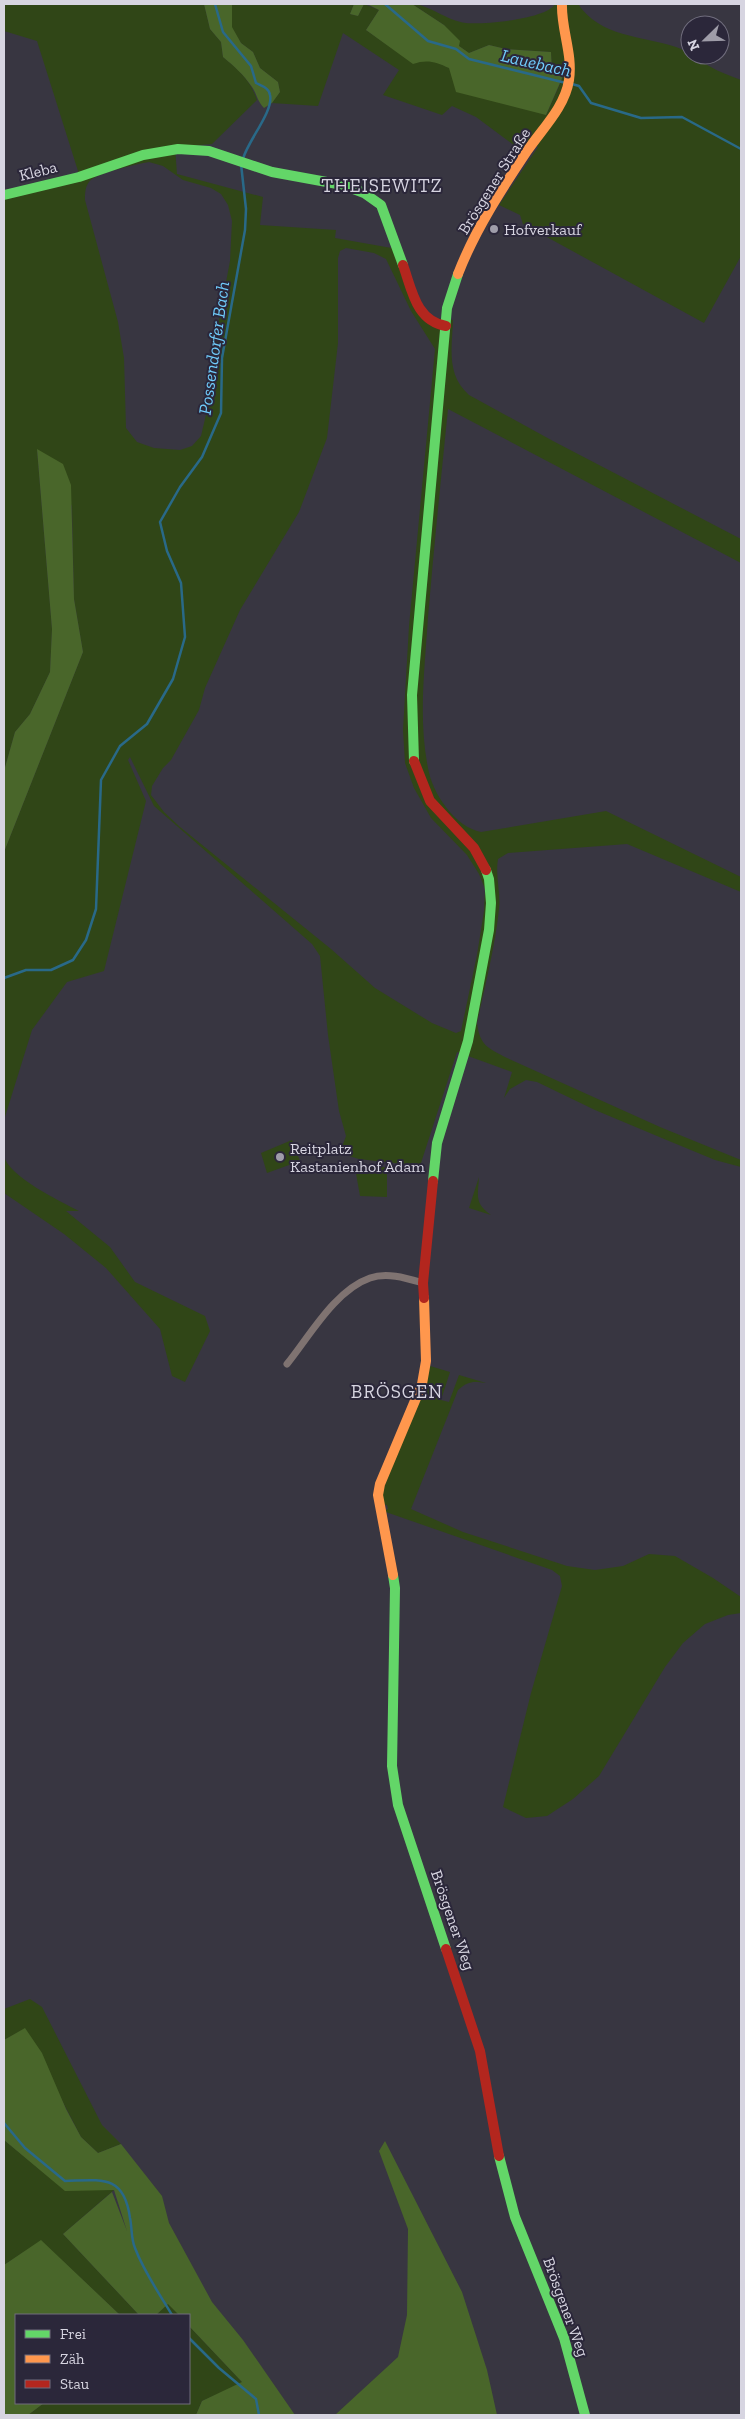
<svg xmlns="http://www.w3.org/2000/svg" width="745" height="2419" font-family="'Zilla Slab',serif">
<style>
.green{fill:#304617;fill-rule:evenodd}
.forest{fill:#49662a}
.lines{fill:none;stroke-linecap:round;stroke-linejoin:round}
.stream{stroke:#296988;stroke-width:2.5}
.street{stroke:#7f7371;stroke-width:7}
.fast{stroke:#63d668;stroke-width:10}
.slow{stroke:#ff974d;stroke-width:10}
.jam{stroke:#b3261e;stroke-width:10}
.poi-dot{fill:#9f9da9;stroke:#2b273a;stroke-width:2}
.labels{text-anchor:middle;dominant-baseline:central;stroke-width:4;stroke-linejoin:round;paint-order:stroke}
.street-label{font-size:16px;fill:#d7d5e1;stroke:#2b273a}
.poi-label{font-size:16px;fill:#d7d5e1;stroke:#2b273a;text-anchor:start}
.water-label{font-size:18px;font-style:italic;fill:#6fcbfa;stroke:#2b273a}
.quarter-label{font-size:19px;letter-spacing:1px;fill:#d7d5e1;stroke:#2b273a}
</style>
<rect width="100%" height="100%" fill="#383641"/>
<path class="green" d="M4,4h200l6,25 11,13 2,15c16,13 28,24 34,43l-45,44 -37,3 2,27 86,23 -3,28 76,5 -1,8 68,12c4,15 14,63 30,68 6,1 14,1 20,2 -1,28 -7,55 16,75l84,46 188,98v24l-293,-154c-7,69 -14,138 -20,208 -3,50 -10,101 0,151 4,25 27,59 53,64l125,-21 135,66v15l-114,-48 -119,9 -10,6c-3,17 3,34 1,50 -4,38 -14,77 -22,114 3,23 11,25 30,35l153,69 81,33v7l-26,-7 -46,-19 -74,-31 -58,-28 -11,-2 -16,9 -6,9 8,-26 -55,-20 -37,114 -61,-7 -23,-7 6,-5 4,-11 -7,-25 -11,-76 -8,-79 -8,-12 -158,-138 -24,-49 -2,3 18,41 -42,170 -37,11 -35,48 -28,90v-268l79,-200 -9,-53 -2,-93 -35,-56 15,179 -2,43 -20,42 -15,18 -11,39v-573l73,-17 1,-10 -41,-130 -33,-10zM149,162l14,4 20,14 28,8 10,6 7,11 4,16 -2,40 -15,80 -6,61 -8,34 -9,10 -12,4 -26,-2 -17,-6 -11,-14 -2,-70 -6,-36 -33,-122c0,-7 0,-16 7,-21 11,-7 44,-15 57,-17zM346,248l28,5 12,6 25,52 24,38 -26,277 -6,104 2,33 9,25 17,30 36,37 12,19 6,15 -1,22 -7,44 -16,76 -5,2 -24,-10 -57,-35 -44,-39 -151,-122 -16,-15 -13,-17 1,-9 11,-18 8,-8 28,-50 6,-22 35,-78 59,-98 28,-74 11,-95v-85l2,-7z
M232,4h122l-4,10 8,2 6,-12 15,6 -13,20 47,33 11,-3 13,2 109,53 17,-38 -11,-3 -1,-22 -45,-3 -17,-4 -20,8 -10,-7 -15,-21 -32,-21c16,0 35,17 54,19 17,2 81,-4 89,-19h23c22,33 64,32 98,43 12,4 23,14 33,19 10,6 22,10 32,14v176l-37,67 -181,-99 -3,-9 -21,-10 39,-58 -10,-5 -6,9 -46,-34 -24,-11 -10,9 -59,-20 16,-25 -56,-37 -25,73 -46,-3 8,-11 -2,-10 -18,-14 -7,-16 -12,-9 -10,-16z
M292,1140l8,21 -33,12 -6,-20z
M4,1156c5,21 56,45 75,55h-13l44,36 25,35 70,34 5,15 -25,51 -13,-6 -12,-47 -54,-61 -42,-34 -60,-41z
M387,1167v30l-27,-1 -5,-28z
M479,1177c-1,19 -5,26 12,38l-22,-7z
M430,1366l20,6 -9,28 8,2 10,-27 27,8c-13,-2 -18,-2 -28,7l-47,119 52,23 104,34 28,4 28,-4 26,-12 26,2 38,22 28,19v16l-13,2 -23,9 -22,19 -18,24 -66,109 -26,23 -26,17 -21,2 -23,-11 28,-114 31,-107 -2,-10 -8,-6 -169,-59 5,-2 -1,-4 -5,-1 1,-14z
M30,1999l12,8 60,118 19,19 -23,9 -17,-16 -56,-108 -21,11v-31z
M4,2140l61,50h49l-51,44 76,81h-19l-79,-74 -37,24z
M168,2303l11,12h-23z
M189,2326l54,57 -41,18 -6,14h-168l16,-12h145z"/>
<path class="forest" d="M204,4h28v23l9,16 12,9 7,16 18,14 2,10 -8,11 -8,5c-7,-7 -7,-14 -12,-21 -8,-12 -18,-21 -29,-30l-2,-15 -11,-13z
M354,4h10l-6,12 -8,-2z
M367,4h45l32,21 16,16 -1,5 10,7 20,-8 17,4 45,3 1,22 11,2 -17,39 -90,-23 -7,-24c-13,-6 -22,-9 -36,-4l-47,-34 13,-20z
M37,449l26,15 8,21 3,114 9,53 -79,200v-81l11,-39 15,-18 20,-42 2,-43z
M25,2028l17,25 24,56 15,28 17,16 23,-9 41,52 7,27 43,79 31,38 52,75h-99l6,-14 40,-19 -53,-56v-11h-10l-11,-11 -12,11h-17l-76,-81 49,-42 15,39 -13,-41 -49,1 -61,-51v-100z
M385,2141l77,151 25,78 10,45h-162l63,-58 9,-42 1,-86 -29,-78z
M41,2240l79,75h-104v88h28l-16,12h-24v-150z"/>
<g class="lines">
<path class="stream" d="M215,4l8,28 28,34 5,17c6,3 13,5 14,12 4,16 -23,47 -27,64
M385,4l43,37 28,8 13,10 97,24
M572,84l7,2 12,17 50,15 41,-1 59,32
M4,978l22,-8h25l22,-10 13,-20 10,-31 5,-129 19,-34 27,-22 26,-45 12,-42 -4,-54 -14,-32 -7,-29 20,-35 22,-30 19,-44 1,-55 23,-128 1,-21 -5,-45
M4,2123l21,25 40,33c36,-1 59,-7 65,37 2,9 1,21 5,30 9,24 24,45 37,67
M189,2338l30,30 37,31 3,16"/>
<path class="street" d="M287,1364c22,-27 48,-74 83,-86 17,-6 36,0 53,5"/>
<path class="fast" d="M4,195l75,-18 64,-22 35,-6 31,2 63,21 71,13 21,8 17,12 22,60
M414,761l-2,-66 35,-387 11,-34
M433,1181l4,-38 31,-102 21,-111 2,-27 -2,-24 -3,-9
M393,1575l2,13 -3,178 6,39 48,144
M499,2156l16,61 49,121 21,77"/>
<path class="slow" d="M458,274c17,-44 43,-84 69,-123 15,-22 38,-44 42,-71 4,-26 -8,-51 -7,-76
M393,1575l-15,-80 2,-11 42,-100 4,-23 -2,-63"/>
<path class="jam" d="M403,265c9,25 13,56 43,61
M414,761l16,40 44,47 12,22
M424,1298l-1,-15 10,-102
M446,1949l34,102 19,105"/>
</g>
<g class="poi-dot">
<circle cx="494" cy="229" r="5"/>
<circle cx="280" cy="1157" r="5"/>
</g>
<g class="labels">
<g class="street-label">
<text transform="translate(38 171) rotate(-14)">Kleba</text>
<text transform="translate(494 181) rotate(-58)">Brösgener Straße</text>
<text transform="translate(453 1920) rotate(71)">Brösgener Weg</text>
<text transform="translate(566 2307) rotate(70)">Brösgener Weg</text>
</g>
<g class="poi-label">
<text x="504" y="229">Hofverkauf</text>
<text x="290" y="1148">Reitplatz<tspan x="290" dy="18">Kastanienhof Adam</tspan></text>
</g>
<g class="water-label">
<text transform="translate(536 63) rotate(13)">Lauebach</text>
<text transform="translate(214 348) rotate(-82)">Possendorfer Bach</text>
</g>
<g class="quarter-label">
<text x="382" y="185">THEISEWITZ</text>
<text x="397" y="1391">BRÖSGEN</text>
</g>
</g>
<rect width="745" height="2419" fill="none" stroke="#d7d5e1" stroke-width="10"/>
<rect x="15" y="2314" width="175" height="90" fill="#2b273a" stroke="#706d7d"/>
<rect x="25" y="2330" width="25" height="8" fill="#63d668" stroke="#706d7d"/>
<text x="60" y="2339" font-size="15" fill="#d7d5e1">Frei</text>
<rect x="25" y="2355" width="25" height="8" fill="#ff974d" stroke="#706d7d"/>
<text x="60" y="2364" font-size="15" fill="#d7d5e1">Zäh</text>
<rect x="25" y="2380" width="25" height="8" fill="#b3261e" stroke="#706d7d"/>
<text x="60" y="2389" font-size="15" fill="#d7d5e1">Stau</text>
<g transform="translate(705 40) rotate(247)"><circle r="24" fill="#2b273a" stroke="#706d7d"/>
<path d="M0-4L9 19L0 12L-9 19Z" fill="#9f9da9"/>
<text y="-8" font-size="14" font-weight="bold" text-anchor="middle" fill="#d7d5e1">N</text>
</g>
</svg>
